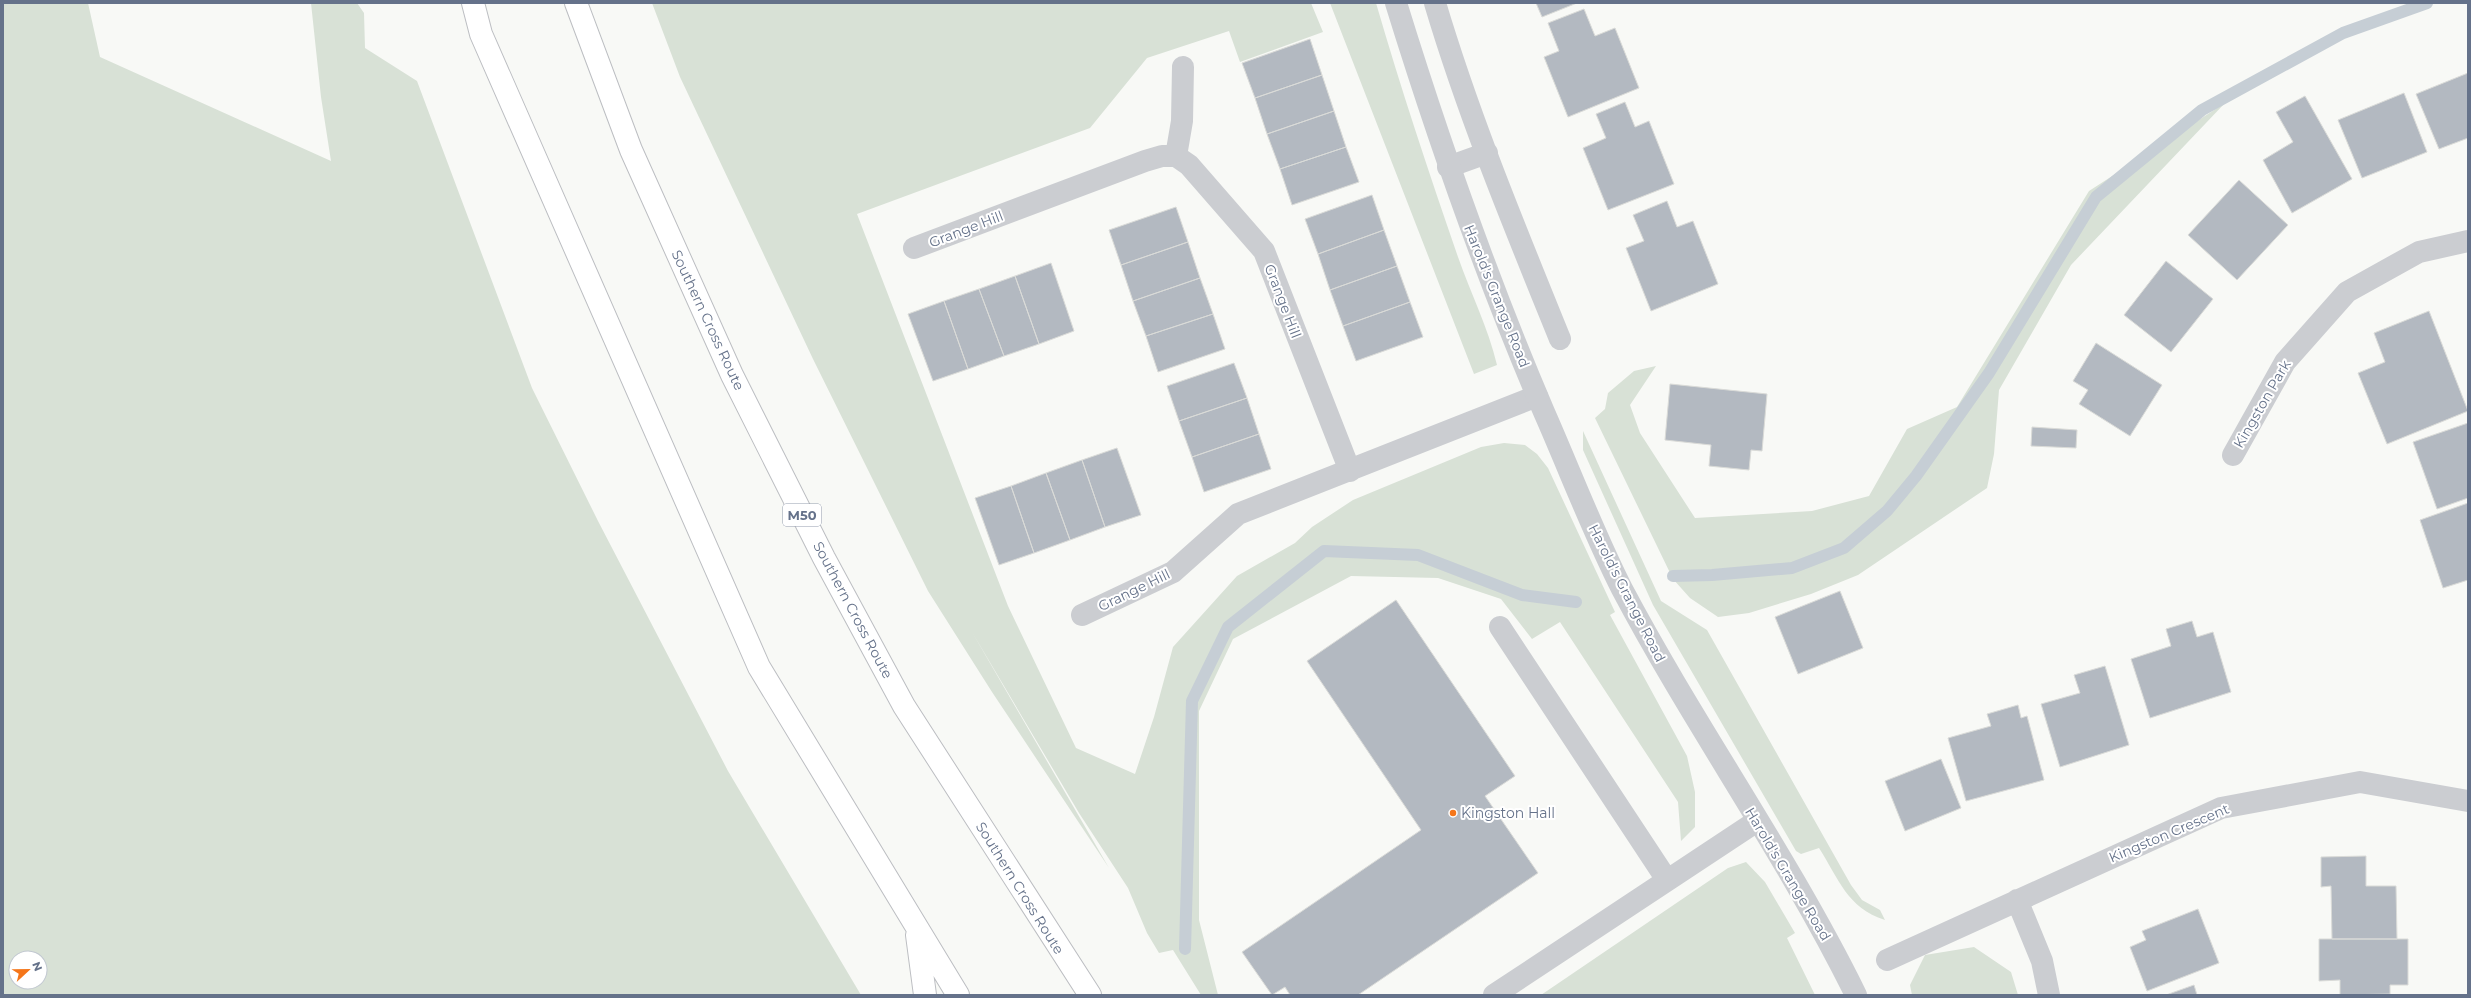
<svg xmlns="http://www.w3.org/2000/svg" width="2471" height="998" font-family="Montserrat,sans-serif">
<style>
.green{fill:#d8e1d6;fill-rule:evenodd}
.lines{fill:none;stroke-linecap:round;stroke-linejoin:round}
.stream{stroke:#c6ced5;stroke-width:12}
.building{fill:#b3b9c1;stroke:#dadbd8}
.motorway-casing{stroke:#bcbec2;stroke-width:24}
.minor{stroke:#cbcdd1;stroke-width:22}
.tertiary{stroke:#cbcdd1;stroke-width:22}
.motorway{stroke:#fff;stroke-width:22}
.poi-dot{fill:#f5761a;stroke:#fff;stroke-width:1.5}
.labels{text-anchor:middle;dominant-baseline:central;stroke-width:4;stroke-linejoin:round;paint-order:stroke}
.shield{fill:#fff;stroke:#939cad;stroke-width:1}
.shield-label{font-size:13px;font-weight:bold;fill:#65728a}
.street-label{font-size:14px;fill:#65728a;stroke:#fff}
.poi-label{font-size:14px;fill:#65728a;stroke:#fff;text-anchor:start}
</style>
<rect width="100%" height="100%" fill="#f8f9f6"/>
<path class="green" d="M3,3h85l12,54 231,104 -10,-64 -10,-94h46l7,10 1,35 52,33 115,307 66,133 130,250 133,224h-858zM16,958h24v24h-24z
M652,3h659l12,29 -83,30 -11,-31 -82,27 -57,70 -233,86 151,392 68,142 59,26 19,-57 19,-70 64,-71 58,-33 17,-16 41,-27 128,-53 23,-4 21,2 12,9 11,14 67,144 -5,3 77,141 8,36v35l-14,14 -3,-39 -118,-180 -28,17 -31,-40 -63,-21 -87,-2 -118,63 -34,72v209l19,75h-17l-28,-45 -14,3 -12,-20 -19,-45 -49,-75 -107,-181 137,236 -117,-176 -64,-101 -115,-232 -133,-282z
M1330,3h46c25,86 53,170 82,254 13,37 30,70 39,108l-23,9z
M2225,103l-154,162 -72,125 -5,64 -7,34 -129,87 -47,19 -62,19 -31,4 -28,-19 -17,-19 -78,-161 10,-9 3,-16 26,-22 22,-5 -26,39 10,28 55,85 117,-7 57,-15 38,-67 50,-22 132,-216z
M1583,431l78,170 46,29 144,255 11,15 18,10 5,10c-38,-12 -46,-41 -66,-72l-18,6 -5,-3 -143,-246 -70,-155z
M1746,862l19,20 30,51 -8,5 28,57h-274l187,-127z
M1974,947l37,25 7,23h-106l-2,-10 15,-30z"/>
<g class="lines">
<path class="stream" d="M1673,576l39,-1 80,-7 52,-20 43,-37 29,-35 73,-103 107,-176 106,-87 141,-77 84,-30
M1185,949l7,-248 36,-74 96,-76 94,4 104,40 54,7"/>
</g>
<path class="building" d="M1536,3h41l-35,14z
M1584,9l11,27 20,-8 24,60 -71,29 -24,-60 15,-6 -11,-28z
M1310,39l12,36 -67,23 -13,-35z
M2468,73v65l-29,11 -23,-55z
M1322,75l12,36 -67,23 -12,-36z
M2404,93l23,59 -65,26 -24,-58z
M2305,96l47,83 -60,34 -29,-53 30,-18 -17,-30z
M1625,102l10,25 14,-6 25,63 -66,26 -25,-62 23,-10 -10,-24z
M1334,111l12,36 -66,22 -13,-35z
M1346,147l13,35 -67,23 -12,-36z
M2239,180l49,45 -51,55 -49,-45z
M1372,195l12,35 -66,24 -13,-35z
M1667,201l10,26 16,-6 25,63 -67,27 -25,-63 18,-7 -11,-26z
M1176,207l12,35 -67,23 -12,-35z
M1384,230l13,36 -67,24 -12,-36z
M1188,242l12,36 -67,23 -12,-36z
M2166,261l47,38 -42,53 -47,-37z
M1051,263l23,68 -35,13 -24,-68z
M1397,266l13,36 -67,24 -13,-36z
M1015,276l24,68 -35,12 -25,-67z
M1200,278l13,36 -67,22 -13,-35z
M979,289l25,67 -36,13 -24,-68z
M944,301l24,68 -35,12 -25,-67z
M1410,302l13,35 -67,24 -13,-35z
M2429,311l39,100 -81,33 -29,-71 27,-11 -11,-29z
M1213,314l12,35 -67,23 -12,-36z
M2096,343l66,42 -32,51 -51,-32 9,-14 -15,-9z
M1234,363l13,35 -68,23 -12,-35z
M1670,384l97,10 -5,57 -11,-1 -2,20 -40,-4 2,-21 -46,-5z
M1247,398l12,36 -67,23 -13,-36z
M2468,423v75l-31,11 -24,-67z
M2032,427l45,3 -1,18 -45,-2z
M1259,434l12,35 -67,23 -12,-35z
M1117,448l24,67 -36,12 -23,-67z
M1082,460l23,67 -35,13 -24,-67z
M1046,473l24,67 -36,13 -23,-67z
M1011,486l23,67 -35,12 -24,-67z
M2468,503v77l-25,8 -23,-68z
M1840,591l23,57 -65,26 -23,-57z
M1396,600l119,176 -30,20 53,77 -180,122h-68l-5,-8 -13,8 -30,-43 179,-122 -114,-169z
M2192,621l5,16 16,-5 18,60 -81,26 -19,-59 40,-13 -5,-17z
M2105,666l24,79 -69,22 -19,-63 39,-11 -6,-18z
M2018,705l3,13 6,-2 17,64 -78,21 -18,-63 43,-12 -4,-12z
M1941,759l20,49 -56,23 -20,-50z
M2366,856v30h30l1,53h-65l-1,-53 -10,1v-30z
M2198,909l21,54 -72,28 -17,-44 16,-7 -4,-9z
M2319,939h89v46h-18v9l-50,1v-15l-21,1z
M2194,985l3,10h-31z"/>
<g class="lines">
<g class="motorway-casing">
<path id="motorway" d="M473,3l8,31 278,633 199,328
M576,3l55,147 101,225 92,183 80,148 186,289
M917,935l8,60"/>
</g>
<path class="minor" d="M1435,3c34,114 80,225 125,336
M1183,67l-1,54 -6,35 13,9 75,86 86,220
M1448,167l39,-14
M914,248l231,-87 17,-5h14
M2233,455l52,-93 62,-70 72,-40 49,-11
M1082,615l91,-43 65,-58 299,-118
M1500,627l167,253
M2017,900l25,61 7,34
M1887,960l334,-152 139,-26 108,19
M1494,995l263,-174"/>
<path class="tertiary" d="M1396,3c43,139 91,276 148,409 26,59 49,120 78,177 73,138 165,266 234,406"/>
<use href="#motorway" class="motorway"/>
</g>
<circle class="poi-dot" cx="1453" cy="813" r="4"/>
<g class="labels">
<rect class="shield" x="783" y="504" width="38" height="22" rx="3"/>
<g class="shield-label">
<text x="802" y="515">M50</text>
</g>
<g class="street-label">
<text transform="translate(966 229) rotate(-21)">Grange Hill</text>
<text transform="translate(1497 296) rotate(68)">Harold's Grange Road</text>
<text transform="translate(1283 301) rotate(69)">Grange Hill</text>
<text transform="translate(708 320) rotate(65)">Southern Cross Route</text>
<text transform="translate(2262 404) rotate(-60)">Kingston Park</text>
<text transform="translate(1134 590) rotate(-26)">Grange Hill</text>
<text transform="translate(1627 593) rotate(63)">Harold's Grange Road</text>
<text transform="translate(853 610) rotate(62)">Southern Cross Route</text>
<text transform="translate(2169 833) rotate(-23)">Kingston Crescent</text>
<text transform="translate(1788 874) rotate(59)">Harold's Grange Road</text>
<text transform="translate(1020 888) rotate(58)">Southern Cross Route</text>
</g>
<g class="poi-label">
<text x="1461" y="813">Kingston Hall</text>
</g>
</g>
<rect width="2471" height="998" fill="none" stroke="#65728a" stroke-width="8"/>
<g transform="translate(28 970) rotate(68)"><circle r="19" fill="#ffffff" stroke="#c1c7d0"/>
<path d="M0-3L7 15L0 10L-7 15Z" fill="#f5761a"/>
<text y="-6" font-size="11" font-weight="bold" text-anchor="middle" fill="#65728a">N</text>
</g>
</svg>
